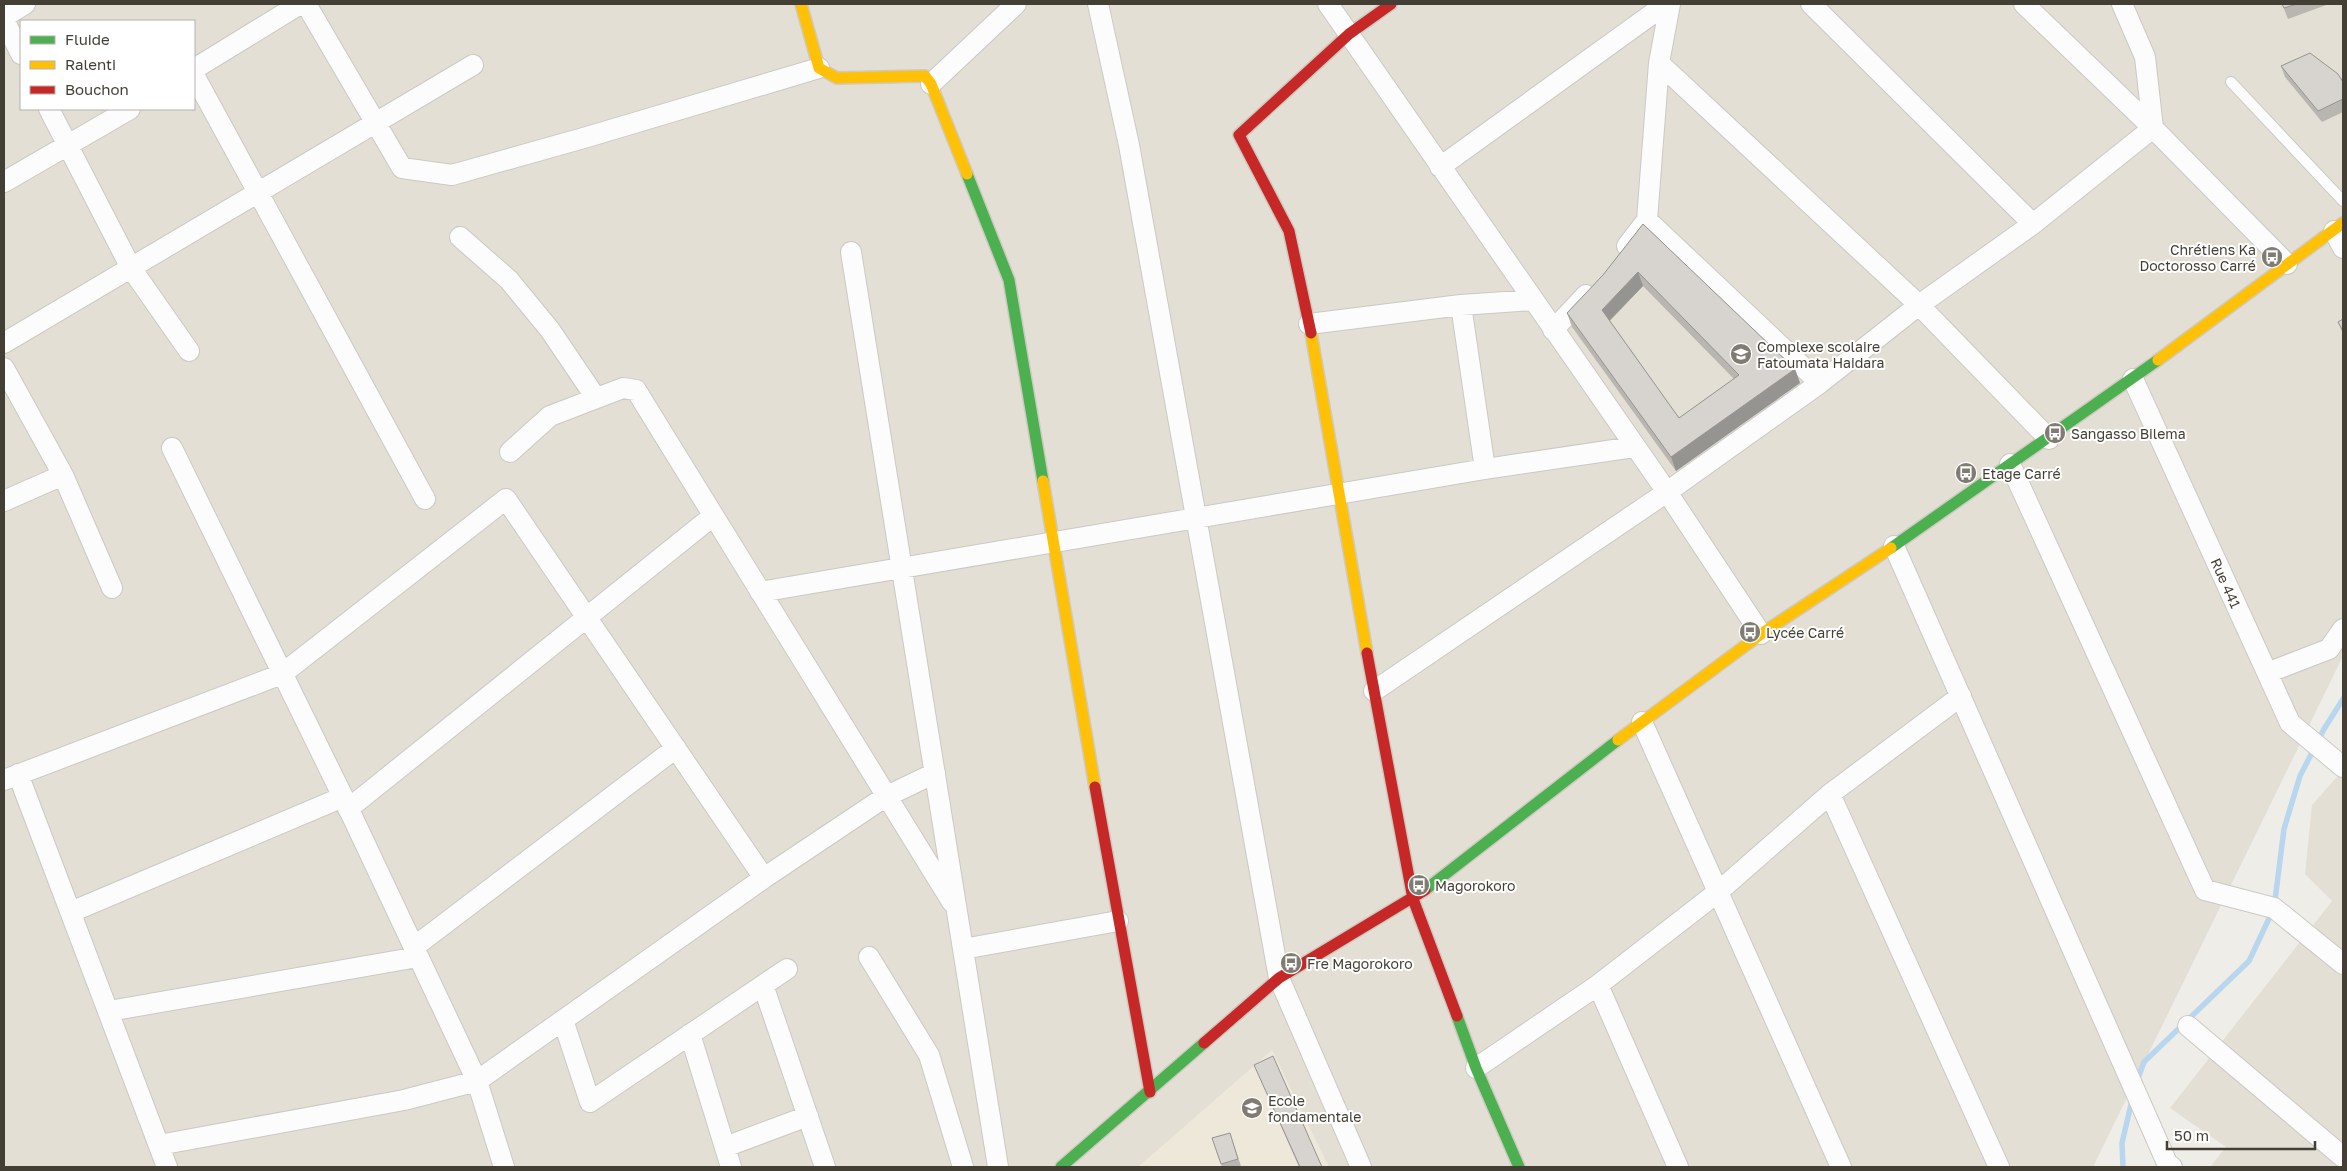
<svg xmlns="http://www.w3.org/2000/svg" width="2347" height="1171" font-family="'Golos Text',sans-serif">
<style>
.residential{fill:#e3dfd5;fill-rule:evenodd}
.education{fill:#ede8da}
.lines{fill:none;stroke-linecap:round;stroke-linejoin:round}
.stream{stroke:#b8d6ed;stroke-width:5.5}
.lane-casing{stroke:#cbc9c4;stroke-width:12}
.street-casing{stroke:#cbc9c4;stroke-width:22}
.fast-casing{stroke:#cecabf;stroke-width:14}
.slow-casing{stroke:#cecabf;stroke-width:14}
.jam-casing{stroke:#cecabf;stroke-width:14}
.lane{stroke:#fdfcfc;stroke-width:10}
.street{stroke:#fdfcfc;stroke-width:20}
.fast{stroke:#4caf50;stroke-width:11}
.slow{stroke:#ffc107;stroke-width:11}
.jam{stroke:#c62828;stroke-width:11}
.wall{fill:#b9b6b2;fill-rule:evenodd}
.shaded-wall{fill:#969491}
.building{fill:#d7d4cf;stroke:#969491;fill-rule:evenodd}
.labels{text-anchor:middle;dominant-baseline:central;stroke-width:4;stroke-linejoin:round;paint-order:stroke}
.poi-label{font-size:14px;fill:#443f34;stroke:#fff;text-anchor:start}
.street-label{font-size:14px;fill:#443f34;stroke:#fff}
</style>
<rect width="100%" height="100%" fill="#efede8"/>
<path class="residential" d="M4,4h2339v652l-250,511h-2089zM21,21h173v88h-173z
M2343,770v397h-133l16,-20 -56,-39 162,-207 -27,-27 7,-69z"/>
<path class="education" d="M1272,1050l57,117h-191z"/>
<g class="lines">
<path class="stream" d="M2137,1081l7,-19 105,-101 25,-53 10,-79 16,-53 24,-47 19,-30
M2123,1167l-1,-24 10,-43"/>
<g class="lane-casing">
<path id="lane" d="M2231,82l112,119"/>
</g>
<g class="street-casing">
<path id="street" d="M306,4l96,164 50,7 135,-38 232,-69
M1098,4l31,141 150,833 82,189
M1328,4l339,488 94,142
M1811,4l222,220
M2024,4l129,124 134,136
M4,17l21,-13
M4,20l17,34
M1659,63l260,242 130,134
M194,69l106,-65
M194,75l231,424
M931,84l85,-80
M49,109l82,159 58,83
M1440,167l226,-163
M4,182l126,-73
M1647,220l173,163
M2334,231l9,17
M460,237l49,43 41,50 46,68
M1627,246l20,-26 12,-157 11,-59
M851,252l147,915
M1461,305l24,164
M1309,324l152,-19 72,-5
M1553,330l33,-35
M4,343l469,-278
M4,368l59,107 49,113
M2133,379l157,344 53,44
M172,448l171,349
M510,452l40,-36 73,-28 13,2 316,512
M2010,464l195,426 69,18 69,56
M4,501l59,-26
M1894,546l273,617 5,4
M760,592l725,-123 149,-22
M2267,673l62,-24 14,-20
M1374,691l293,-199 153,-109 99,-78 114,-81 120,-96 -8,-71 -23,-53
M1642,722l199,445
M18,774l149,393
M4,780l278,-106 224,-175 258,379
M1830,794l169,373
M348,809l365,-293
M71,912l272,-115 134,284 27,86
M414,947l262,-199
M963,949l155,-28
M869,957l60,98 34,112
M763,985l62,182
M1598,985l80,182
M109,1011l309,-54
M563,1020l27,82 197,-133
M2188,1026l155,131
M690,1034l41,133
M1476,1068l122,-83 120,-93 112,-98 131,-98
M159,1145l245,-45 73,-19 287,-203 121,-81 50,-24
M725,1147l83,-31"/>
</g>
<g class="fast-casing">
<path id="fast" d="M967,174l42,106 34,201
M1891,548l267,-188
M1425,890l193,-150
M1457,1016l19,52 43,99
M1061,1167l143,-124"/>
</g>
<g class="slow-casing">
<path id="slow" d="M801,4l18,64 18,10 88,-2 6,8 36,90
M1311,333l56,320
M2158,360l185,-137
M1043,481l52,306
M1618,740l143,-106 130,-86"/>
</g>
<g class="jam-casing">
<path id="jam" d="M1311,333l-22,-102 -50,-96 110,-101 42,-30
M1367,653l46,246 44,117
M1095,787l55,305
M1204,1043l75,-65 146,-88"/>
</g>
<use href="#lane" class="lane"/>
<use href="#street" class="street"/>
<use href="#fast" class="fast"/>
<use href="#slow" class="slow"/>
<use href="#jam" class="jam"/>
</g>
<path class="wall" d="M2282,4h47l-41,15z
M2281,66l62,16v30l-21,10 -37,-45z
M1643,224l152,145 5,14 -124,88 -104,-144 -5,-14 36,-38zM1643,286l91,93 -55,39 -69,-97z
M2343,319v15l-5,-12z
M1254,1065l68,102h-23z
M1230,1133l11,33 -4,1h-15l-10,-29z"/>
<path class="shaded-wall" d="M1638,272l5,14 -36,37 -5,-13z
M1795,369l5,14 -124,88 -5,-14z"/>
<path class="building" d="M2282,4h15l-13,4z
M2310,53l28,21 5,8v17l-25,12 -37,-45z
M1643,224l152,145 -124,88 -104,-144 36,-38zM1638,272l101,103 -60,43 -77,-108z
M2343,319v12l-5,-9z
M1273,1056l49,111h-22l-46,-102z
M1230,1133l8,26 -17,5 -9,-26z"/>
<defs>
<g id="bus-disc" transform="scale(1.125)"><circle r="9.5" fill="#807c73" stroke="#fff"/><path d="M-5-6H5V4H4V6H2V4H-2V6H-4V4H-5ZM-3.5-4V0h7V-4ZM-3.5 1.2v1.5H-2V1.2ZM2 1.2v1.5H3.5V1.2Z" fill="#fff"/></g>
<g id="school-disc" transform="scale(1.125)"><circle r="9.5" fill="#807c73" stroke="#fff"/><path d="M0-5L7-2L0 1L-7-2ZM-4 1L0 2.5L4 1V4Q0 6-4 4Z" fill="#fff"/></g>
</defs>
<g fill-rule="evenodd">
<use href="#bus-disc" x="2272" y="257"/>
<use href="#school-disc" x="1741" y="354"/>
<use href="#bus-disc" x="2055" y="433"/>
<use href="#bus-disc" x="1966" y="473"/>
<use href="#bus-disc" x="1750" y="632"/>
<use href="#bus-disc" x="1419" y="885"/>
<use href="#bus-disc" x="1291" y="963"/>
<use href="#school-disc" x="1252" y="1108"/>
</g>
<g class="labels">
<g class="poi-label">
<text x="2256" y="249" text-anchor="end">Chrétiens Ka<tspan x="2256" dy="16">Doctorosso Carré</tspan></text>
<text x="1757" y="346">Complexe scolaire<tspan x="1757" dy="16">Fatoumata Haidara</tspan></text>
<text x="2071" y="433">Sangasso Bilema</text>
<text x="1982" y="473">Etage Carré</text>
<text x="1766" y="632">Lycée Carré</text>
<text x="1435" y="885">Magorokoro</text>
<text x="1307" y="963">Fre Magorokoro</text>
<text x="1268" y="1100">Ecole<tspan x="1268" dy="16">fondamentale</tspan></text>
</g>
<g class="street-label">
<text transform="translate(2226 583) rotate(66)">Rue 441</text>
</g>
</g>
<rect width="2347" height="1171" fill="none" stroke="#443f34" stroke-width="10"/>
<rect x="20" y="20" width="175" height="90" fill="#ffffff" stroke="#b4b2ae"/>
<rect x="30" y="36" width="25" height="8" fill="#4caf50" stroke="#b4b2ae"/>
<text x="65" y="45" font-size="15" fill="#443f34">Fluide</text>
<rect x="30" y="61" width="25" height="8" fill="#ffc107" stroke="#b4b2ae"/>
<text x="65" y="70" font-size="15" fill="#443f34">Ralenti</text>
<rect x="30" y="86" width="25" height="8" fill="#c62828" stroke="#b4b2ae"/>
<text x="65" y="95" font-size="15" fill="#443f34">Bouchon</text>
<path d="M2167 1141v8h148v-8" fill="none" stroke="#443f34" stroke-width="2.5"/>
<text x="2174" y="1141" font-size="15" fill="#443f34" stroke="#ffffff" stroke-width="4" paint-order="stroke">50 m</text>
</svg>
